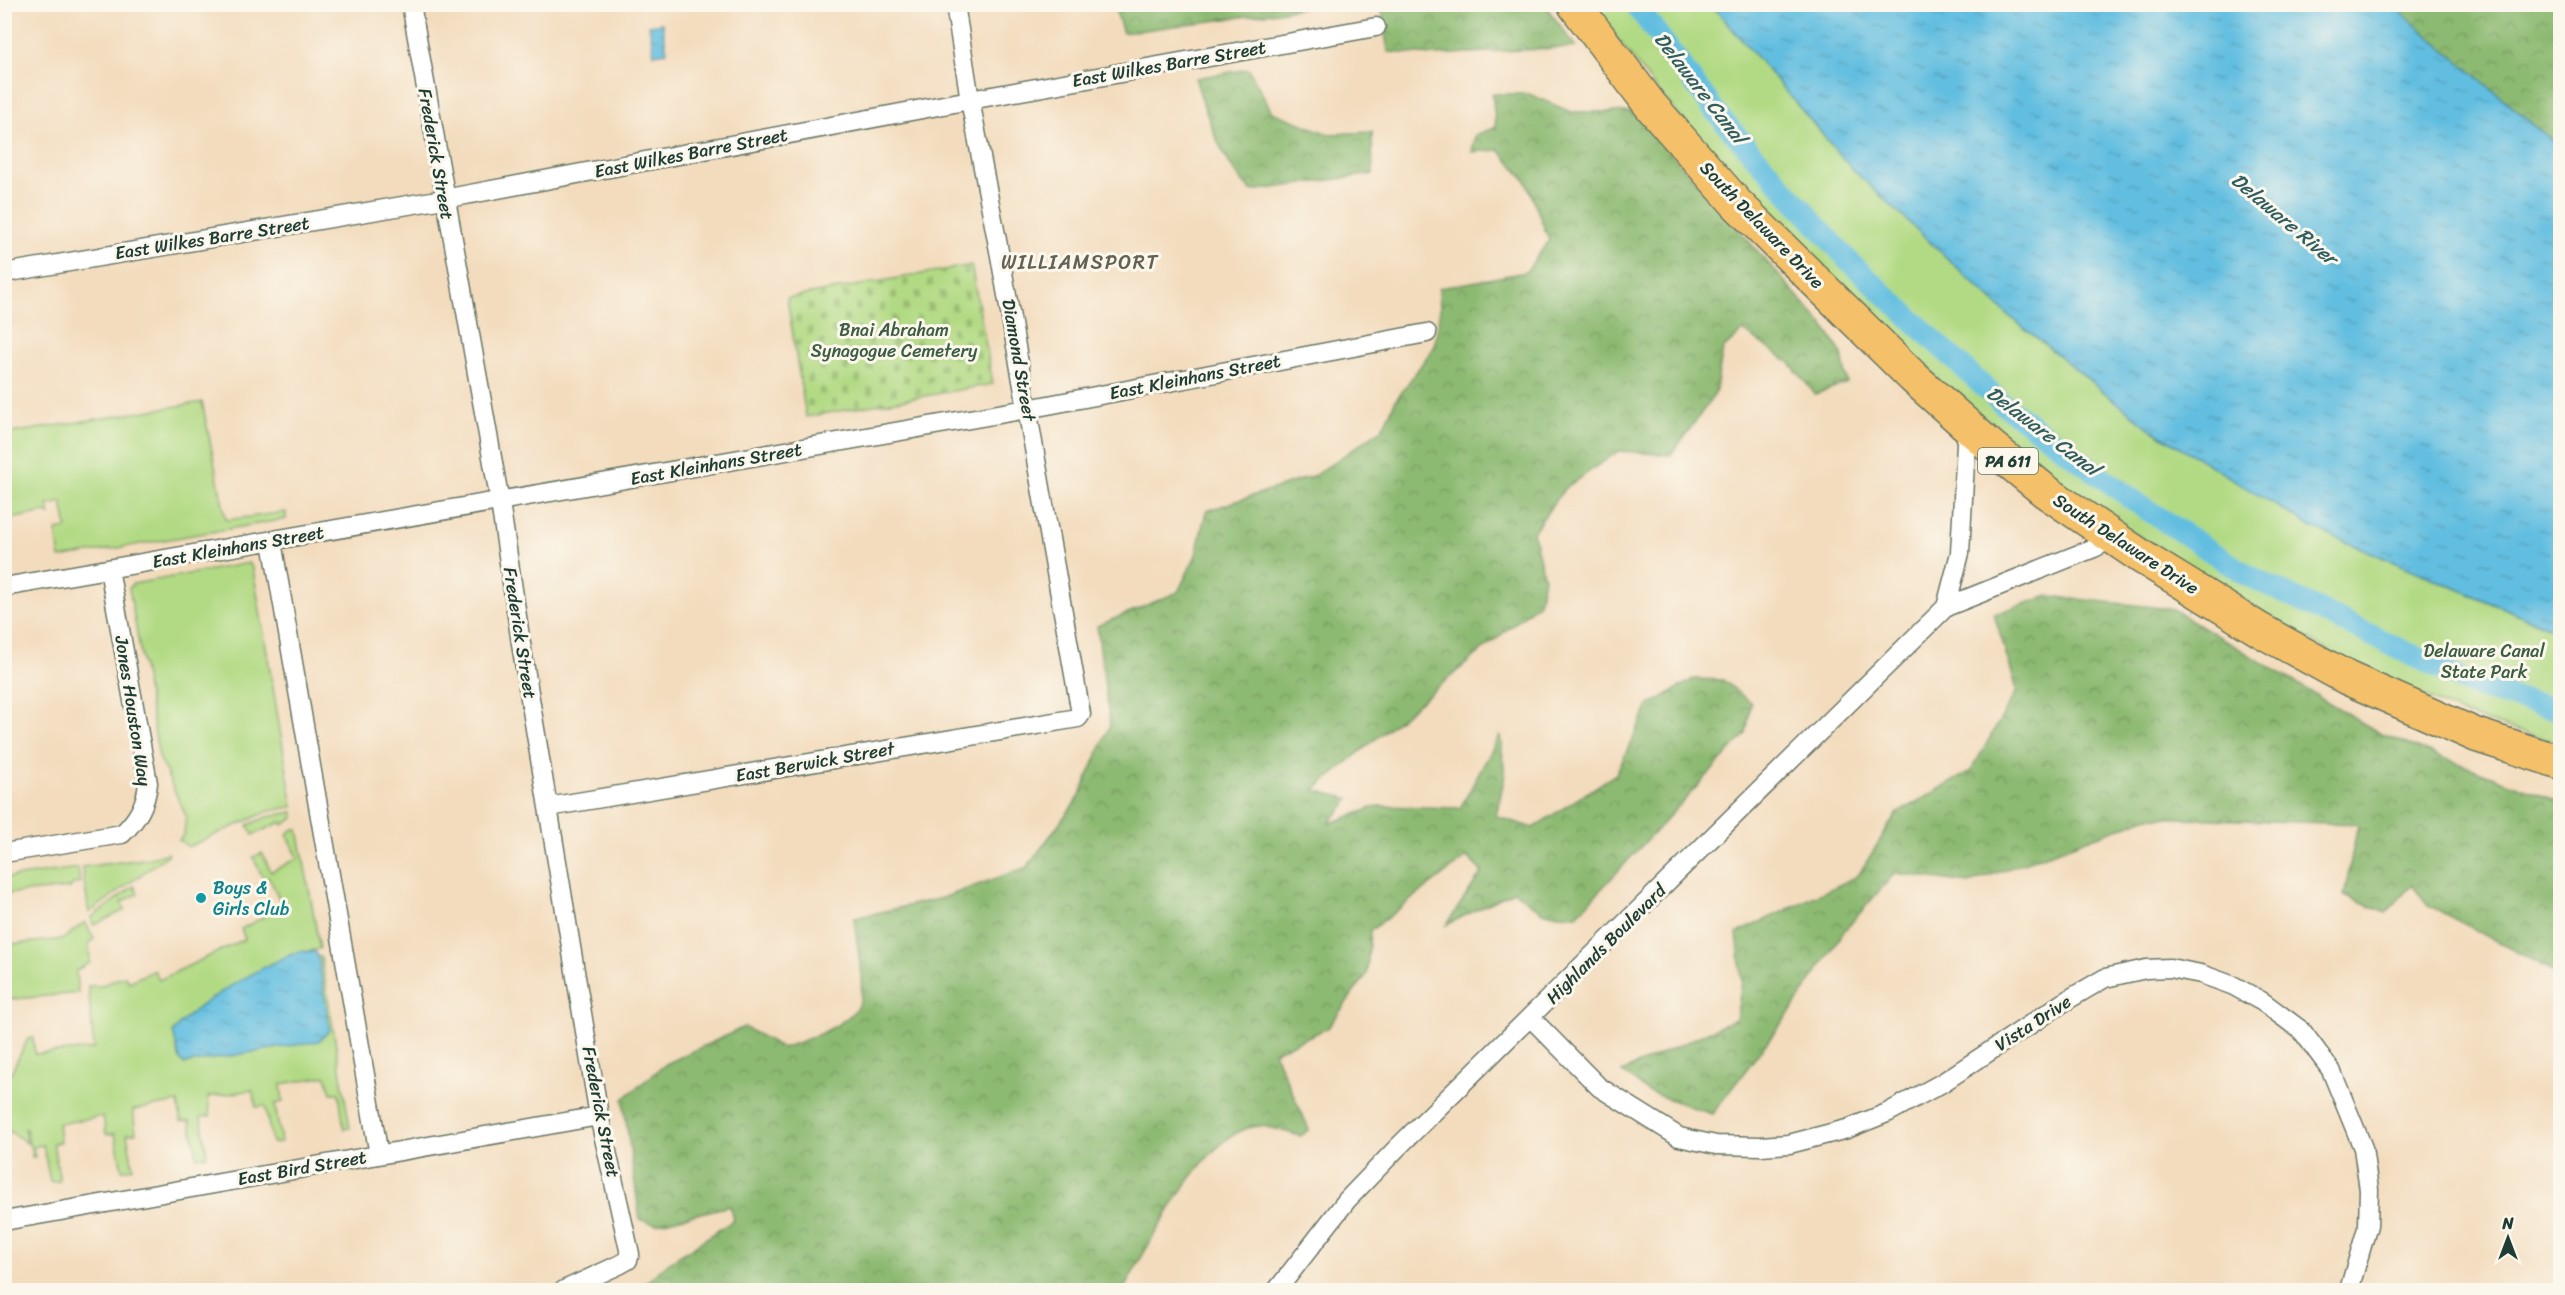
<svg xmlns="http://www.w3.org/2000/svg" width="2565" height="1295" font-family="Sriracha,sans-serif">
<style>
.green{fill:#b2da84;stroke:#688c5c;stroke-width:1.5}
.forest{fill:url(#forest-crowns);stroke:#567c53;stroke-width:1.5}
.cemetery{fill:url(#cemetery-stones);stroke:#688c5c;stroke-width:1.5}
.water{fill:url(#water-ripples);stroke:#407e8a;stroke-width:1.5}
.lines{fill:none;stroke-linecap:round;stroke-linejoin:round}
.canal{stroke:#62bee0;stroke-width:22}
.street-casing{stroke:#697564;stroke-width:21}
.highway-casing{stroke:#697564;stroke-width:36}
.street{stroke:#fff;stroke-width:18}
.highway{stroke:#f4c16a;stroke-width:33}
.culture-dot{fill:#0f9aa8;stroke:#fbf7ec;stroke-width:2}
.labels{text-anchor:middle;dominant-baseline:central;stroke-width:6;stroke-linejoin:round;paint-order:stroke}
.shield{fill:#fbf7ec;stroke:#61756b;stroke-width:1.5}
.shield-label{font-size:16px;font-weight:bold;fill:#1f3d34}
.street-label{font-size:18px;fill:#1f3d34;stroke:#fbf7ec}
.park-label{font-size:18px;fill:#3c5c44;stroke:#fbf7ec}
.culture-label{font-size:18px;fill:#0d838f;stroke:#fbf7ec;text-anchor:start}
.water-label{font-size:20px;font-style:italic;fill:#305d5f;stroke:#fbf7ec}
.neighbourhood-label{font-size:20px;letter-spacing:1.5px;fill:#626154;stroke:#fbf7ec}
</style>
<defs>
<pattern id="forest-crowns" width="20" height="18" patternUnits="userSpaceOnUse" patternTransform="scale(1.5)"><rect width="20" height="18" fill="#8dba72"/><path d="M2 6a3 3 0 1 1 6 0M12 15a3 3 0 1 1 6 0" fill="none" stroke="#73985e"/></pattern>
<pattern id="cemetery-stones" width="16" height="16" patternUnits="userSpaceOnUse" patternTransform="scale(1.5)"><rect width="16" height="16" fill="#b2da84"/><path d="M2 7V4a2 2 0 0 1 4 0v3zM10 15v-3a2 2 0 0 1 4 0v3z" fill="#99bc73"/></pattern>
<pattern id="water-ripples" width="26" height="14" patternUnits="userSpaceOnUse" patternTransform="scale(1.5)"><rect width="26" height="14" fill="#62bee0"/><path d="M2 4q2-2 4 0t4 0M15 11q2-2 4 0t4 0" fill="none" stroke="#509cb6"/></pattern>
</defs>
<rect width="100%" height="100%" fill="#fbf7ec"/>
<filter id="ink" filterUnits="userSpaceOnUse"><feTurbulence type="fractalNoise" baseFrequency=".0167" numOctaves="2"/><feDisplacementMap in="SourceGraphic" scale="12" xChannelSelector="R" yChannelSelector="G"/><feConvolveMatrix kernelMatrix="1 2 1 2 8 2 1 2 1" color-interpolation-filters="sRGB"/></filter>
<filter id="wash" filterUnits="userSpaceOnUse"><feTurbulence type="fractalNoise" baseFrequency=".008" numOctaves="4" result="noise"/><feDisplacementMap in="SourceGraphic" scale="24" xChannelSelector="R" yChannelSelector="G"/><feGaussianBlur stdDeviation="1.35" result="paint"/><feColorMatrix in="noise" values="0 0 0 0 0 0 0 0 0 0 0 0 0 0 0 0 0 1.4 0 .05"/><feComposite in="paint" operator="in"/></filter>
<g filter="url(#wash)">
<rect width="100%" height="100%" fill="#f3dcbd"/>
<path class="green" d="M1592,5h120l139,163 157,147 141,113 162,99 249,105v112l-94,-29 -120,-53 -268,-163 -111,-87 -213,-210 -102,-118z
M202,402l24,118 60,-8v7l-226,39 -4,-28 11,-2 -5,-26 -14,3 2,10 -5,-3 -40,8v-86z
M249,563l4,6 40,238 -24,4 -81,36 -9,-7 5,-6 2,-18 -27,-59 -30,-169 4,-4z
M293,812l1,6 -11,7 -2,-3 -28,13 -5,-10 19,-8z
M294,829h4l22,120 -21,4 22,4 29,171 -6,1 -5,-36h-8l-5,-17 -45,8 2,18 -8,2 6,38 -9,1 -7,-37 -9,1 -4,-17 -44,7 2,19 -9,1 6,38 -10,2 -7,-36h-9l-3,-19 -45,8 3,23 -9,1 6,34 -11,2 -7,-36h-9l-3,-18 -45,8 2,18 -7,1 7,38 -10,1 -7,-37 -10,2 2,10h-3l-6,-28h-2l3,14 -18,-12h-4v-46l23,-46 5,-1 2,16 59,-5 -6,-63h12l25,-10 4,6 25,-12 5,10 86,-41 -4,-10 42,-22 -14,-30 -5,3 -11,-23 9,-4 9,19 27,-14 -11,-24z
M168,853l1,1 -80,59 -7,-46 69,-9z
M78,868l2,15 -7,1 -3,4 -65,6v-16z
M134,886l4,8 -17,8 4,8 -31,15 -3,-7z
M85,922l9,17 -5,4 1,19 -14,9 2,22 -73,7v-55l58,-6z"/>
<path class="forest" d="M2558,4l2,143 -168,-142z
M1114,5v-1l201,1 -37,7 -155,21z
M1381,5h164l31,42 -142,8 -46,-3z
M1249,69l23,43 56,22 44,-2 1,42 -122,17c-31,-30 -43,-73 -56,-113z
M1492,94h37l42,18h63l190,214 18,28 5,29 -32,11 -25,-31 -47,-32 -20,18 -8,45 -44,61 -52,-4 -55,38 -31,43 11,46 -5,25 -225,187 36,9 -22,25 50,-18 82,2 40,-73 5,40 -9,41 37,12 83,-54 32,-68 45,-27 30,1 28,23 -5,31 -169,181 -33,-2 -30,-22 -68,34 36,-53 -15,-15 -97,74 -3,43 -39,54 -54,24 35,77 -8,7c-12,-3 -28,-9 -40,-10 -55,-1 -113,122 -138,164h-485l29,-26 67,-44 -4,-14 -74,18 -16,-4 -17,-121 43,-35 78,-37 39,21c22,-8 74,-24 78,-51 3,-15 -5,-61 -7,-79l88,-20 85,-31 52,-70 31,-72 -13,-99 81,-34 18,-37 10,-44 109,-36 67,-46 14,-29 38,-53 6,-35 -1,-24 87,-16 23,-32 -23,-59 -27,-31 -27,2 3,-17 21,-8z
M2048,596l125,13 208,125 179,68v173l-132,-70 -16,-20 -26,28 -42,-17 14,-72 -209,-7 -180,66 -74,-10 -51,58 -53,80 -79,103 -63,-22 -27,-20 114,-53 6,-37 -5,-49 121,-57 38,-62 75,-43 46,-81 -23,-76z"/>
<path class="cemetery" d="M971,265l22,119 -187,33 -19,-119z"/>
<path class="water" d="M1712,5h680l168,142v485l-249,-105 -162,-99 -141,-113 -157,-147z
M662,23l5,29 -13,2 -5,-29z
M299,951l17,1 3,10 11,68 -11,11 -135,23 -4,-4 -7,-28c21,-29 92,-67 126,-81z"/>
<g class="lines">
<path class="canal" d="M1635,4l83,111 132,147 150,140 140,103 107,70 235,114 78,21"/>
</g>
</g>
<g filter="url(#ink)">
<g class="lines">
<g class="street-casing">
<path id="street" d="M411,4l89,498 22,148 77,466 31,138 -2,6 -7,4 -57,26
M4,273l440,-74 526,-99 406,-73
M272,542l107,613
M4,587l1023,-178 400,-76
M1946,607l14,-54 7,-127
M548,807l530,-89 3,-4 -81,-458 -30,-156 -15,-96
M4,853l118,-19c16,-15 24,-30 26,-51l-39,-214
M1531,1018l68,69 80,50 37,8 45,1 28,-2 58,-15 40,-16 55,-30 122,-81 41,-24 41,-9 24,-1 31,6 33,12 29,16 39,29 29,39 32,78 6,42 -1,35 -19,65
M4,1221l595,-105
M1277,1290l70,-90 50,-52 549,-541 148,-59 19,-10"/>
</g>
<g class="highway-casing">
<path id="highway" d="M1574,4l77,102 86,98 176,173 76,68 56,46 100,68 115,71 87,48 129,57 84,27"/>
</g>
<use href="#street" class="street"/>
<use href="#highway" class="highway"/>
</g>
</g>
<circle class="culture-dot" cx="201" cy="898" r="6"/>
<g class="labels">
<rect class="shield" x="1978" y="448" width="60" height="26" rx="4.5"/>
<g class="shield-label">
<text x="2008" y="461">PA 611</text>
</g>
<g class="street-label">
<text transform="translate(1169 64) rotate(-10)">East Wilkes Barre Street</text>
<text transform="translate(691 153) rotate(-11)">East Wilkes Barre Street</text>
<text transform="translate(436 154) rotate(80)">Frederick Street</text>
<text transform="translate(1762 225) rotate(46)">South Delaware Drive</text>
<text transform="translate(212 238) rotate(-9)">East Wilkes Barre Street</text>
<text transform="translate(1019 360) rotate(80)">Diamond Street</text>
<text transform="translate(1195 377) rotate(-11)">East Kleinhans Street</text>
<text transform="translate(716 464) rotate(-10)">East Kleinhans Street</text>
<text transform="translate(2126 544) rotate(33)">South Delaware Drive</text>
<text transform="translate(238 547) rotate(-10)">East Kleinhans Street</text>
<text transform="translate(520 633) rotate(81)">Frederick Street</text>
<text transform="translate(133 711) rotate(81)">Jones Houston Way</text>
<text transform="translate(815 762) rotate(-10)">East Berwick Street</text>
<text transform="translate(1606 944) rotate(-45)">Highlands Boulevard</text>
<text transform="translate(2033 1023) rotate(-33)">Vista Drive</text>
<text transform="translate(601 1112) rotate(79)">Frederick Street</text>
<text transform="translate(302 1168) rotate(-10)">East Bird Street</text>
</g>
<g class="park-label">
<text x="894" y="330">Bnai Abraham<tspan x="894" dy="21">Synagogue Cemetery</tspan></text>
<text x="2484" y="651">Delaware Canal<tspan x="2484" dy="21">State Park</tspan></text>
</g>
<g class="culture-label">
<text x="213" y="888">Boys &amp;<tspan x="213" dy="21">Girls Club</tspan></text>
</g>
<g class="water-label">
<text transform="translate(1700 88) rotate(52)">Delaware Canal</text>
<text transform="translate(2284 219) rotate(40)">Delaware River</text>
<text transform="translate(2043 431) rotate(37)">Delaware Canal</text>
</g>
<g class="neighbourhood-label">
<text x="1080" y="262">WILLIAMSPORT</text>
</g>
</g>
<rect width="2565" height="1295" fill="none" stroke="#fbf7ec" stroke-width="24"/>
<g transform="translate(2508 1238)" stroke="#fbf7ec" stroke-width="4.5" paint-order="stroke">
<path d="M0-4.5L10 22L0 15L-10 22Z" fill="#1f3d34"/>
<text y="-9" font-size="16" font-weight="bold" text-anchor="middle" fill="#1f3d34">N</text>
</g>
</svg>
